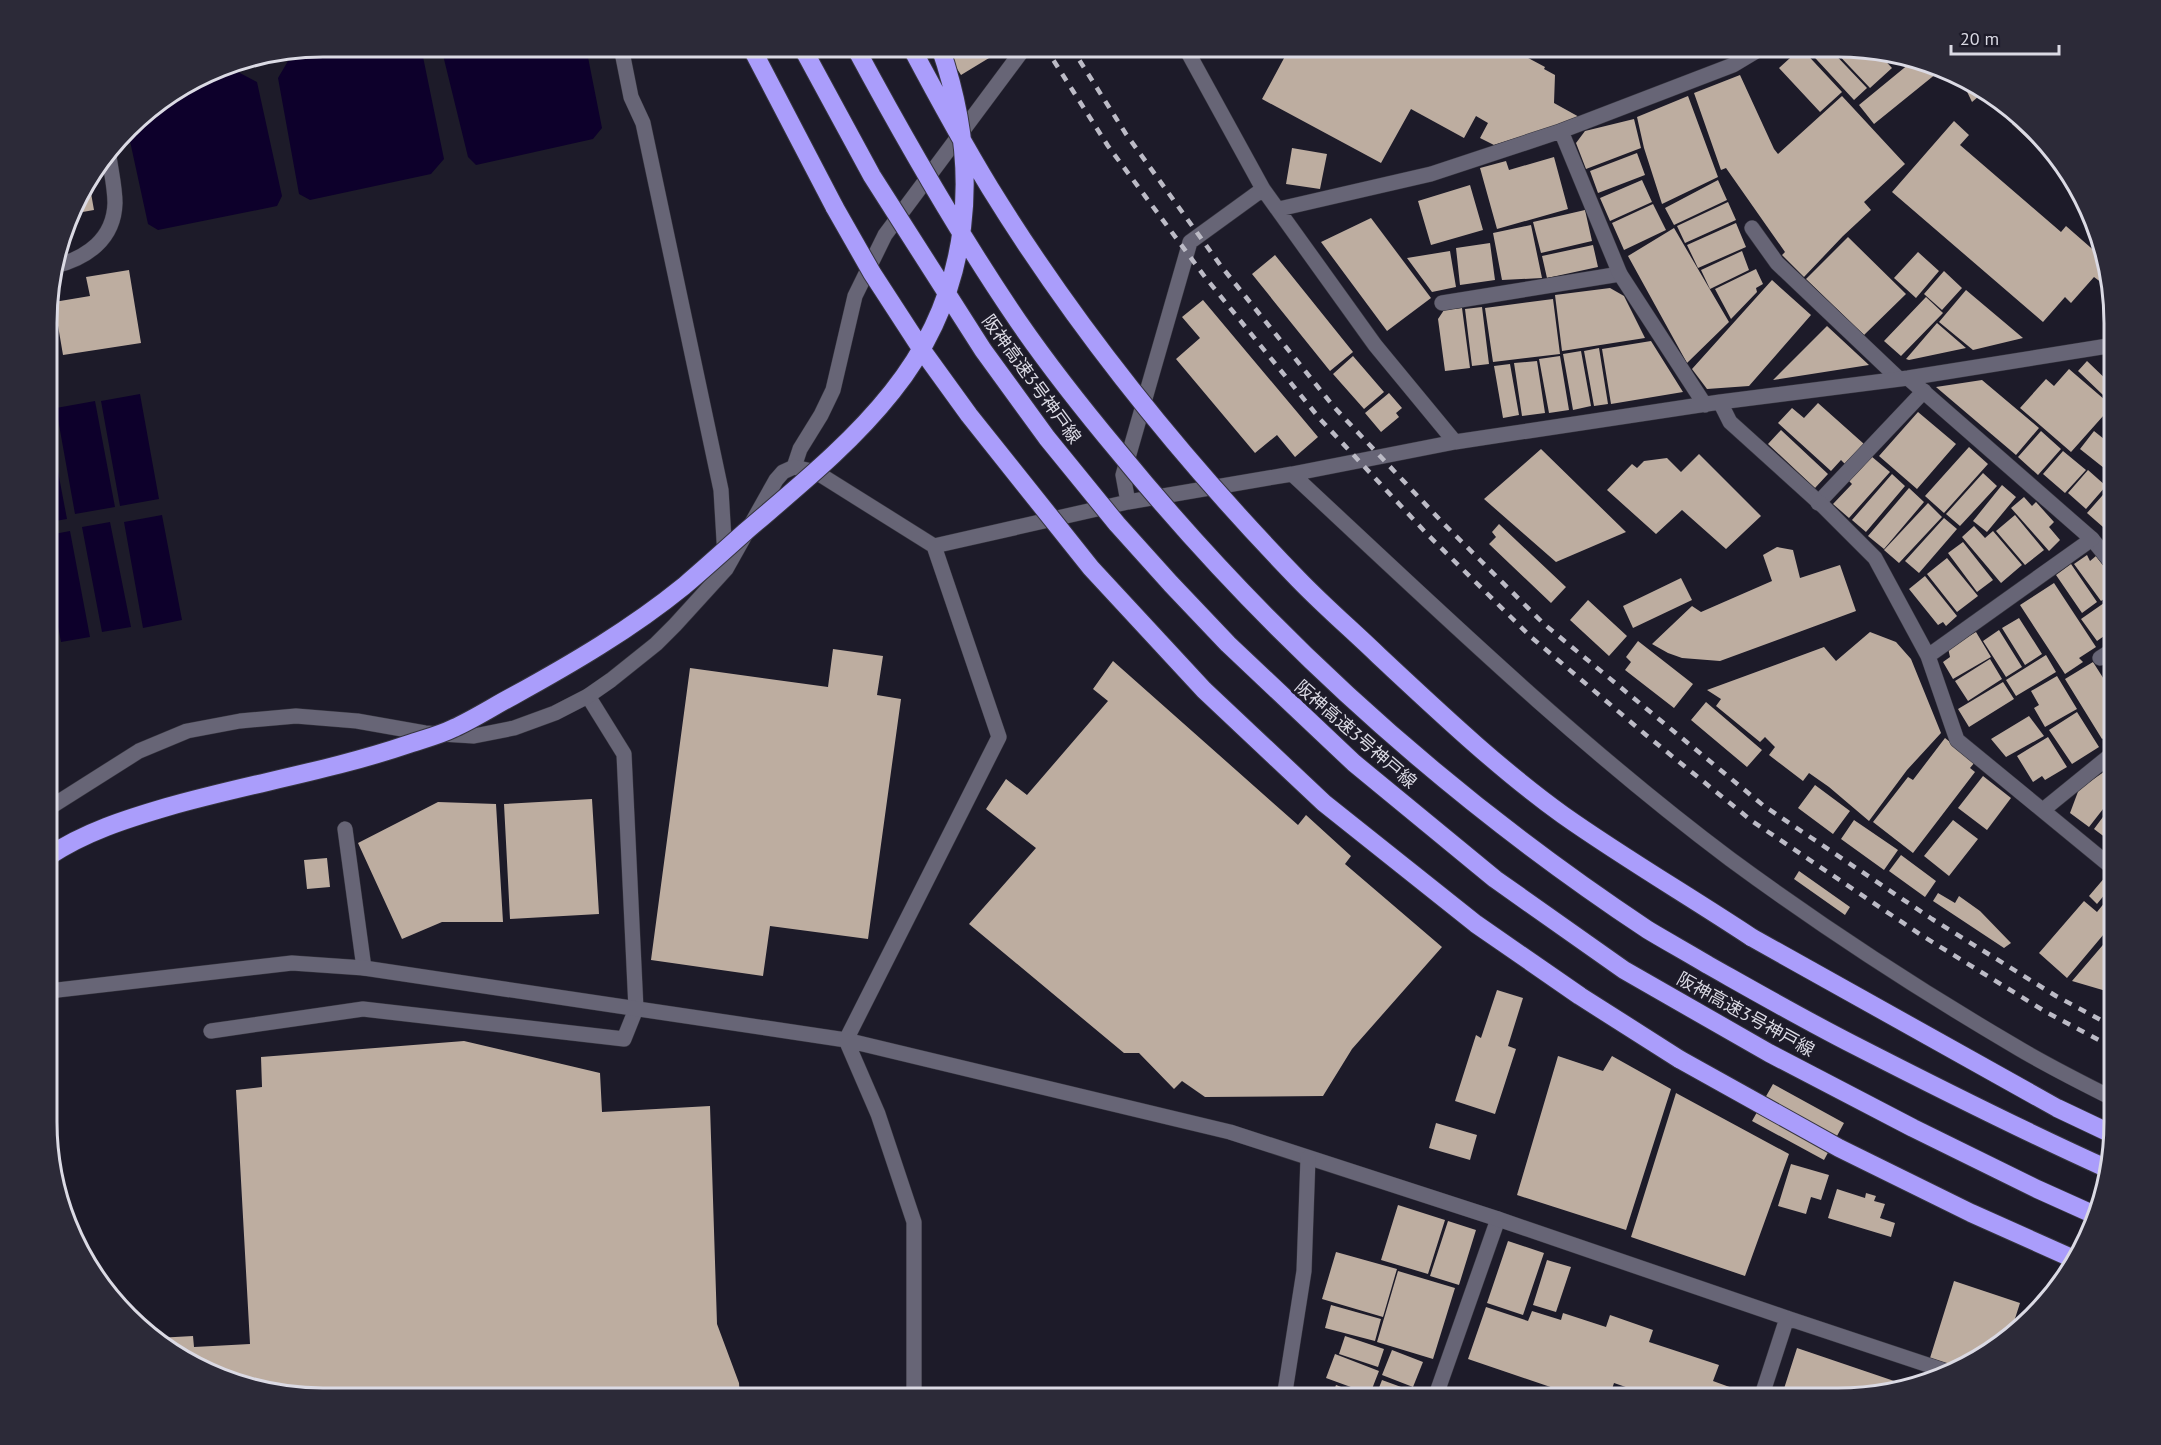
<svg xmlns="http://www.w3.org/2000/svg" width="2161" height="1445" font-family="'PT Sans','Noto Sans JP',sans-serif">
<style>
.water{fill:#0d002b}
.building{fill:#bdada0}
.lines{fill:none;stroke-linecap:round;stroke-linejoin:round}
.service-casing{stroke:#36353f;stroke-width:16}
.minor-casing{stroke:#36353f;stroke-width:16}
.tertiary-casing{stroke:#36353f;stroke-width:16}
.motorway-casing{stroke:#36353f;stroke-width:20}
.service{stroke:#676576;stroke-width:15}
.minor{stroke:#676576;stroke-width:15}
.tertiary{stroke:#676576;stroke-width:15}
.motorway{stroke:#aa9dfb;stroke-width:18}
.rail{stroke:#bcbbc6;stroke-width:4.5;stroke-dasharray:8 8;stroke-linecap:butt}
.motorway-bridge-casing{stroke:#36353f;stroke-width:20;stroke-linecap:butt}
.motorway-bridge{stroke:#aa9dfb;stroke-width:18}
.labels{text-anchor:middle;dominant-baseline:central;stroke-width:6;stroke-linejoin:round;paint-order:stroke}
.street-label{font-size:18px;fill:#dbdae4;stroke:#1d1b29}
.rim{fill:none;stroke:#dbdae4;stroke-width:3}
</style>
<rect width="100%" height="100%" fill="#1d1b29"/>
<path class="water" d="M357,47h64l23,112 -13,15 -121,26 -11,-6 -21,-116 10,-17z
M441,47h145l16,81 -9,11 -117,26 -8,-8z
M238,72l19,10 25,114 -5,10 -119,24 -10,-6 -20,-92 13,-17 53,-33z
M140,394l19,105 -39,7 -19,-105z
M95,401l20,106 -40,7 -19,-106z
M49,424l18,95 -18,3z
M162,515l20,105 -39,8 -19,-106z
M110,522l21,105 -29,5 -20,-105z
M70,531l20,106 -29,5 -12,-63v-44z"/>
<path class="building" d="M943,47h39l7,11 -28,17z
M1290,47h218l37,20 -1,2 11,6 -1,28 27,15 -87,27 -14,-7 8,-15 -12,-7 -12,22 -53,-29 -30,54 -119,-64z
M1805,47h23l39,41 -13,12z
M1831,47l47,6 14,15 -22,20z
M1801,48l41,44 -22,20 -41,-44z
M1915,59l11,2 16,8 -68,55 -15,-19z
M1740,75l34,74 4,5 64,-58 63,68 -41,38 7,8 -28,26 -39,41 -22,-22 3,-3 -59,-84 -5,2 -27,-77z
M1960,77l26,13 -14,12z
M1688,96l30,81 -56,27 -18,-56 -7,-31z
M1634,119l7,29 -55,21 -10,-26 9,-12z
M2016,120l31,33 -2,2 -33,-31z
M1954,121l15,14 -9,10 101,87 5,-6 32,28 8,25 -4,4 -8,-6 -23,26 -6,-6 -22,25 -151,-130z
M1292,148l35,6 -7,35 -34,-5z
M1637,153l8,22 -47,18 -8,-22z
M1554,157l14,52 -71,20 -17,-61 26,-7 3,9z
M1642,180l10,22 -42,19 -10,-23z
M1718,180l9,20 -53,25 -9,-17z
M89,182l5,28 -23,4 4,-13z
M1470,185l13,45 -52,15 -13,-44z
M1728,202l8,18 -51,23 -8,-17z
M1653,204l13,26 -42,20 -12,-27z
M1585,210l7,31 -51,12 -8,-31z
M1371,218l60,80 -44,33 -66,-89z
M1736,223l10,24 -48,21 -11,-23z
M1531,225l11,53 -40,2 -9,-47z
M67,226l3,13 -7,1 1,-3z
M1674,228l55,94 -42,41 -59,-107z
M1848,237l58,57 -42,41 -58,-56z
M1490,243l5,37 -35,5 -4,-37z
M1593,245l5,22 -51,11 -5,-22z
M1450,251l6,36 -24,5 -25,-34z
M1742,251l7,19 -39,19 -9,-19z
M1918,252l21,19 -23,27 -22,-20z
M1275,255l78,97 -23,19 -78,-97z
M1756,269l7,15 -7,4 1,4 -26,27 -16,-30z
M129,270l12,73 -78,12 -9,-53 36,-6 -4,-19z
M1944,271l18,17 -20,22 -18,-16z
M1772,280l39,35 -62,71 -42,3 -15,-20z
M1610,288l14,8 21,42 -83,13 -7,-56z
M1966,290l57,48 -50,12 -34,-28z
M1926,297l17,16 -42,43 -17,-15z
M1553,299l7,55 -67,8 -8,-54z
M1203,300l115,137 -23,20 -18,-22 -22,18 -79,-94 24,-21 -18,-21z
M1482,307l7,57 -17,2 -7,-57z
M1462,308l8,60 -25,3 -7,-52 6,-9z
M1937,323l29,25 -57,12 -3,-1z
M1827,326l42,39 -96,15z
M1651,341l32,51 -72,12 -9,-55z
M1599,348l9,56 -14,2 -10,-55z
M1581,351l10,55 -18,4 -10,-56z
M1353,356l31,36 -20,17 -31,-35z
M1560,356l9,54 -20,3 -10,-54z
M1537,361l8,52 -23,3 -8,-53z
M2087,361l26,25 -10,9 -25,-24z
M1510,364l9,51 -16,3 -9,-52z
M2069,369l43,37 -41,46 -51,-44 26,-29 8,7z
M1982,380l57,48 -23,27 -80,-68z
M1389,393l13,15 -6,5 3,4 -18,15 -16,-19z
M1818,403l46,41 -18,21 -5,-5 -10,11 -53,-48 14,-15 12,10z
M1918,412l38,32 -39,45 -38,-33z
M1781,430l47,44 -13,14 -47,-44z
M2041,431l20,18 -23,26 -20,-18z
M2094,431l20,16v29l-34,-27z
M1969,447l19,17 -44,49 -19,-17z
M1541,449l85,83 -70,30 -72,-63z
M2063,451l23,19 -21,23 -22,-19z
M1699,454l62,62 -35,33 -44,-39 -26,24 -49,-44 25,-26 5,4 7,-7 23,-3 14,14z
M1871,456l19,16 -41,46 -16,-14 19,-20 -4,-4z
M2088,470l18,16 -20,23 -18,-16z
M1983,473l14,13 -37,40 -14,-12z
M1892,474l13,12 -39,46 -14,-12z
M2002,485l14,12 -29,35 -14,-11z
M1909,488l15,14 -40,47 -16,-13z
M2109,488l5,4v40l-3,2 -24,-21z
M2024,497l8,9 4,-4 18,20 -5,5 11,13 -11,11 -38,-43z
M1928,503l14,14 -43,46 -15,-13z
M2015,515l29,35 -19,15 -29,-34z
M1944,518l13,11 -38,44 -14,-12z
M1499,524l67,63 -15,16 -62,-59 7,-7 -4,-5z
M1974,526l11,12 8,-7 29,34 -21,18 -39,-46z
M1963,542l30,38 -16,12 -29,-39z
M1777,547l16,3 7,28 40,-13 16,46 -136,50 -38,-3 -14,-5 -16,-9 40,-38 9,6 71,-31 -9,-26z
M2087,555l3,6 6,-5 18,24v12l-13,9 -27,-37z
M1947,558l31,38 -21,16 -30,-38z
M2071,564l26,38 -15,11 -26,-38z
M1925,576l32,40 -11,10 -3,-4 -5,3 -29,-36z
M1681,578l11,22 -59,28 -10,-22z
M2054,583l42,64 -17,11 4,4 -18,12 -45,-69z
M2114,596v33l-17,12 -16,-22z
M1588,600l39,36 -18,20 -39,-36z
M2019,618l23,36 -17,11 -23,-37z
M1999,630l23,37 -16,10 -23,-36z
M1870,632l26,10 15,17 30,74 -34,37 -38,51 -40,-34 -20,-14 -6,8 -34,-26 6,-8 -10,-10 -5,5 -44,-36 5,-7 -14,-9 117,-43 12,14z
M1976,632l15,25 -38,22 -10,-17 7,-5 -2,-9z
M1638,641l55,43 -19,24 -49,-38 6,-8 -5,-5z
M833,649l50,7 -6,39 24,4 -33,240 -98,-13 -7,50 -112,-16 39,-292 138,19z
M2046,655l10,17 -40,24 -10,-16z
M1990,659l12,20 -34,22 -13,-20z
M2114,660v20l-9,-15z
M1113,661l185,164 8,-10 45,41 -6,8 97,83 -90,102 -29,47 -118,1 -23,-16 -8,8 -35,-36h-15l-155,-129 67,-76 -50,-39 20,-30 21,16 81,-94 -15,-12z
M2093,662l21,33v37l-12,7 -37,-60z
M2057,676l20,33 -32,18 -11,-19 5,-3 -8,-14z
M2003,682l11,17 -45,28 -11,-18z
M1706,702l56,48 -15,17 -56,-47z
M2077,712l22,35 -27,17 -23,-34z
M2029,716l15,20 -38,21 -15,-18z
M2048,737l19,30 -22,13 -3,-4 -9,6 -16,-26z
M1945,738l30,24 -5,6 5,4 -62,81 -40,-31 35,-45 5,3z
M2114,765v30l-25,32 -19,-14 9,-24z
M1983,776l28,22 -24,32 -29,-22z
M1815,785l35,26 -17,23 -35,-26z
M592,799l7,115 -89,5 -6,-115z
M438,802l58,2 7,118h-61l-40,17 -44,-96z
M2114,802v42l-20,-15z
M1854,820l44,30 -14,20 -43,-31z
M1953,820l25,19 -29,37 -25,-20z
M1901,855l35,26 -11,16 -36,-26z
M327,858l3,29 -23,2 -3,-29z
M1799,871l51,36 -5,8 -51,-36z
M2106,876l8,7 -17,21 -8,-8z
M2114,891v31l-47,56 -28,-25 45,-52 13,11z
M1938,893l17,10 4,-7 21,15 31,32 -7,5 -71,-47z
M2114,932v50l-8,9 -34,-10z
M1497,990l26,8 -15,48 8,3 -21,65 -40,-13 21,-66 5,3z
M464,1041l136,32 2,39 108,-6 7,218 22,59 1,15h-417l-88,-14 -66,-32 -12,-14 36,-2 1,11 56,-3 -14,-254 26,-3 -1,-30z
M1558,1056l45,15 9,-15 59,33 -45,141 -109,-35z
M1773,1084l71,39 -20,37 -72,-39z
M1676,1093l113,61 -44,122 -114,-39z
M1436,1123l41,12 -7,25 -41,-12z
M1791,1164l38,11 -8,25 -10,-3 -5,17 -28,-8z
M1837,1189l28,9 1,-5 10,3 -2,5 11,3 -5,14 15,5 -4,14 -63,-19z
M1398,1205l47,15 -17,54 -47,-14z
M1448,1221l28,9 -17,55 -29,-9z
M1508,1241l36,12 -21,62 -36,-12z
M1336,1252l61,17 -14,48 -61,-18z
M1547,1260l24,7 -15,45 -23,-7z
M1398,1271l57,17 -22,71 -56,-17z
M1954,1281l66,22 -8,25 -36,34 -18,5 -28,-9z
M1331,1305l50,14 -6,22 -50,-13z
M1486,1307l42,14 4,-10 29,9 2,-7 43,14 4,-12 43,15 -4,12 70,23 -6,16 22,8 -3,9h-74l-44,-15 -5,15h-36l1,-3 -106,-36z
M1345,1336l39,13 -6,18 -39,-13z
M1797,1348l106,36 -47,14h-75z
M1392,1350l31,12 -10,25 -31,-12z
M1335,1354l44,17 -9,23 -44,-16z
M1382,1380l30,11 -3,7h-34z
M1336,1385l33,13h-38z"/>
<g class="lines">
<g class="service-casing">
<path id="service" d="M621,47l10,50 12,26 78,367 4,67
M1752,228l25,35 121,115
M1442,303l178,-29
M794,467l6,-18 21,-34 12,-25 22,-94 30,-61 140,-188
M1818,503l106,-112
M2092,539l22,27
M2100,658l14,-9
M345,829l19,139
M211,1031l152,-22 261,30 12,-30 -12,-255 -36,-58
M1435,1398l63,-179"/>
</g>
<g class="minor-casing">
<path id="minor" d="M1185,47l78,142 112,156 80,97
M1561,131l59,143 85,131
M1279,209l152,-35 130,-43 172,-66 30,-18
M55,266c32,-8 59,-27 60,-63 0,-15 -4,-32 -6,-47
M1908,378l184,161 -164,117
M1720,402l10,20 94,85 51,51 53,98 29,84 157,129
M1292,474c142,132 282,268 438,385 91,67 186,129 283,186 33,20 67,37 101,54
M1128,502l-5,-27 67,-233 73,-53
M934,546l194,-44 164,-28 163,-32 265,-40 188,-24 206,-33
M49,808l90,-57 48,-20 53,-10 56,-5 61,5 68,12 49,3 40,-8 41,-15 33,-17 23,-16 45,-36 19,-19 51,-56 50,-89 7,-8 11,-5 22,5 118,74 65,191 -153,303
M2043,810l64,-52 7,-4
M49,991l243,-28 72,5 482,72 384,92 268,87 289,99 159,53
M846,1040l32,74 36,108v176
M1761,1398l26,-80"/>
</g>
<g class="tertiary-casing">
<path id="tertiary" d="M1284,1398l20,-127 4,-113"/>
</g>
<g class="motorway-casing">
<path id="motorway" d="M751,47l84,161
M1751,937l306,171 57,27
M1679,1059l160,89 132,65 105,47"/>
</g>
<use href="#service" class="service"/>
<use href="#minor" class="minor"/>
<use href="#tertiary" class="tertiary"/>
<use href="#motorway" class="motorway"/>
<path class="rail" d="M1045,47l63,99 97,131 115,142 108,116 103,102 115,98 106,86 169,114 125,77 68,36
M1071,47l55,87 95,132 113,141 108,115 102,102 220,182 168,113 124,77 58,31"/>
<g class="motorway-bridge-casing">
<path id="motorway-bridge" d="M802,47l70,129 111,174 64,88 70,86 54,60 57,60 126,119 141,116 129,91 145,83 144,75 124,61 60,27
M855,47c50,93 103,186 163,274 31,45 65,88 100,130 151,185 331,347 530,479 20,12 40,23 60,35 48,27 95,54 144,79 84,43 169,86 256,125
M911,47c25,47 51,95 79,141 87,141 193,272 308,391 26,27 54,51 81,77 58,54 120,113 184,159 61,43 126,81 188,122
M835,208l37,65 50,77 47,65 122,153 113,122 120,113 152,121 104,72 99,63
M49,856c36,-24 77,-37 118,-49 80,-23 163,-36 242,-63 15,-5 31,-9 45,-16 20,-9 40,-22 59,-32 60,-33 118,-67 171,-110 21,-18 41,-36 61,-54 51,-44 105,-87 147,-140 81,-101 90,-225 48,-345"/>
</g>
<use href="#motorway-bridge" class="motorway-bridge"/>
</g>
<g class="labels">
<g class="street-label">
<text transform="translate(1032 379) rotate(54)">阪神高速3号神戸線</text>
<text transform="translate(1356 734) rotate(41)">阪神高速3号神戸線</text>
<text transform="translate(1746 1014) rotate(29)">阪神高速3号神戸線</text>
</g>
</g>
<path d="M0 0H2161V1445H0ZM323 57H1838A266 266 0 0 1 2104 323V1122A266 266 0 0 1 1838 1388H323A266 266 0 0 1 57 1122V323A266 266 0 0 1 323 57Z" fill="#2c2a38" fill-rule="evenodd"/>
<path class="rim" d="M323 57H1838A266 266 0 0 1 2104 323V1122A266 266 0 0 1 1838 1388H323A266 266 0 0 1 57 1122V323A266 266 0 0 1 323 57Z"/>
<path d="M1951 45v9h108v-9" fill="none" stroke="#dbdae4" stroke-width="3"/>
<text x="1960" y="45" font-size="18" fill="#dbdae4" stroke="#1d1b29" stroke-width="4.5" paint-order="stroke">20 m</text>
</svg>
